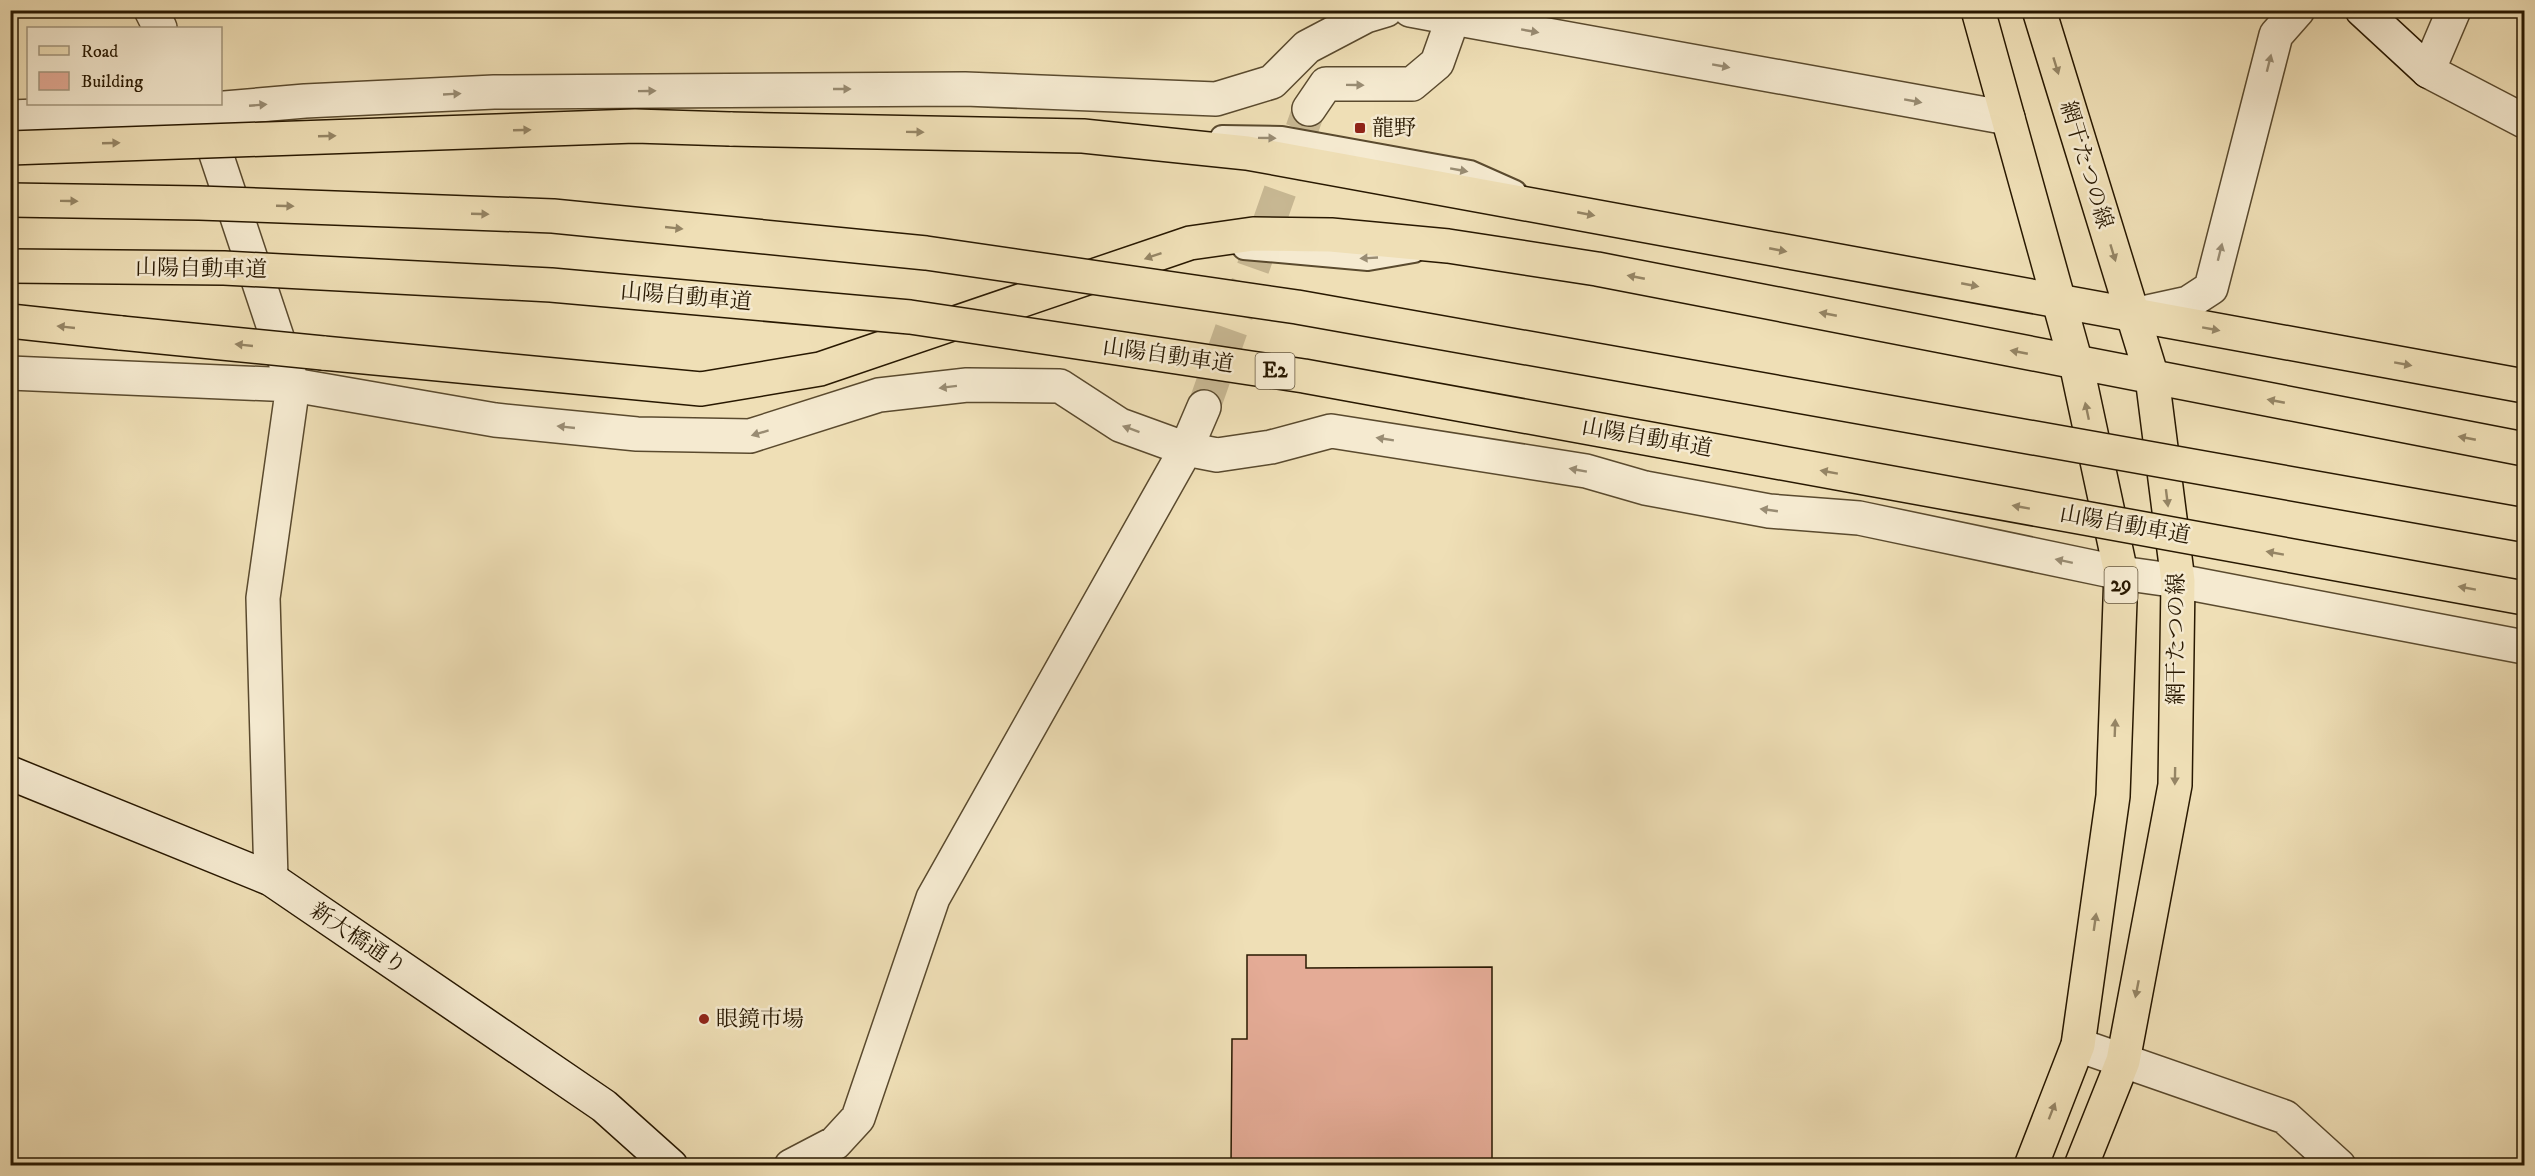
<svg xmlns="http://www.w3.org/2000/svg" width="2535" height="1176" font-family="'IM FELL DW Pica','Noto Serif JP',serif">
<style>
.building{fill:#e4ab96;stroke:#281801;stroke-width:1.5}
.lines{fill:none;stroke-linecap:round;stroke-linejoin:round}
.street-tunnel{stroke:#c7b792;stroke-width:33;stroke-dasharray:33 16;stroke-linecap:butt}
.lane-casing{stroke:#5a4a2e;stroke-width:26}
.street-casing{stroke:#5a4a2e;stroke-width:36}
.secondary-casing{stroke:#281801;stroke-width:36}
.primary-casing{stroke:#281801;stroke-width:36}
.highway-casing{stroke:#281801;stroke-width:36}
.lane{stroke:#f5ead0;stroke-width:22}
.street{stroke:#f5ead0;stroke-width:33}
.secondary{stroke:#f5ead0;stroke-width:33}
.primary{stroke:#efdfb6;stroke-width:33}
.highway{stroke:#efdfb6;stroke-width:33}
.highway-bridge-casing{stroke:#281801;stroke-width:36;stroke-linecap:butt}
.highway-bridge{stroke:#efdfb6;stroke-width:33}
.oneway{fill:#998c73}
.oneway2{fill:#958565}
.poi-dot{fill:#8f2418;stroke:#f5ead0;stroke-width:2}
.labels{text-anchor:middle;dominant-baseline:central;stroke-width:5;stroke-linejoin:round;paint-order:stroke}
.shield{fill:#f5ead0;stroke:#66573f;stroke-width:1.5}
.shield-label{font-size:21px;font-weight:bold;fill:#281801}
.poi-label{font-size:22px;fill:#281801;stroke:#f5ead0;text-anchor:start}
.street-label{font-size:22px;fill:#281801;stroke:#f5ead0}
</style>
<rect width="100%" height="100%" fill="#efdfb6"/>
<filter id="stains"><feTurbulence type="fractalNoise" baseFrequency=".00333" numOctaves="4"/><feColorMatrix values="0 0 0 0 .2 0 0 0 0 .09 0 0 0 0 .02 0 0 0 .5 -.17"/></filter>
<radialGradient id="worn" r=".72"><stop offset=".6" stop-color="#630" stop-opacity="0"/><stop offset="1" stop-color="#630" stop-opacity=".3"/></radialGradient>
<path class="building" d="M1247,955h59v13l186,-1v199h-261l1,-127h15z"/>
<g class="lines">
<path class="street-tunnel" d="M1204,407l105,-298"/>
<g class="lane-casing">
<path id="lane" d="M1222,137l60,1 188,34 45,20
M1244,248l124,11 46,-8"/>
</g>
<g class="street-casing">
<path id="street" d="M151,10l9,18
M1410,10l43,8
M2454,10l-26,61 96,50
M1309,109l17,-25h86l25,-21 16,-45 555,100
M203,115l90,270 -30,213 8,281
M10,117l191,-7 104,-9 189,-9 471,-3 251,10 56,-17 35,-35 59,-31 20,-6
M2133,315l55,-12 23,-15 65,-253 22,-25
M10,373l283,12 202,35 142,14 113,2 129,-41 88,-10 93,1 60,39 66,24 31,6 54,-8 60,-16 255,40 59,17 124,23 90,7 262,55 57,8 346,66
M2078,1045l207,72 54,49
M791,1166l44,-23 23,-25 75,-220 253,-449 18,-42"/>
</g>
<g class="secondary-casing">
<path id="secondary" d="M2362,10l66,61
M10,773l261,106 333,227 67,60"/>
</g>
<g class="primary-casing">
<path id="primary" d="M1978,10l98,353 45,210 -8,223 -35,249 -47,121
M2039,10l113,367 26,204 -3,204 -52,276 -42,105"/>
</g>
<g class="highway-casing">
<path id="highway" d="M730,129l353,7 164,17 1277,233
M10,321l111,12
M323,353l378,36 119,-20 370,-126 63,-9 78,1 117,11 149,23 927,180"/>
</g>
<use href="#lane" class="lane"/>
<use href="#street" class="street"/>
<use href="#secondary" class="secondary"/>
<use href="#primary" class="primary"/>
<use href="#highway" class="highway"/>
<g class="highway-bridge-casing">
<path id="highway-bridge" d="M10,148l625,-22 95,3
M10,200l189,3 354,13 373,37 371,54 1227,218
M10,266l214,2 327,17 359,32 394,59 1220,222
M121,333l202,20"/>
</g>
<use href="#highway-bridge" class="highway-bridge"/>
</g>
<defs><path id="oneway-solid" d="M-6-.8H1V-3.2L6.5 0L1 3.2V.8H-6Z" transform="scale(1.5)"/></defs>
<g class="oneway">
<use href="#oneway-solid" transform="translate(1530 31) rotate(10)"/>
<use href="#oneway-solid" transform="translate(2269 63) rotate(-76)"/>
<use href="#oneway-solid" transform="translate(1721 66) rotate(10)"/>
<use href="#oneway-solid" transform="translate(1355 85) rotate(1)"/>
<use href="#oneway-solid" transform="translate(842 89)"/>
<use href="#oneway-solid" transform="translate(647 91) rotate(-1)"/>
<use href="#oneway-solid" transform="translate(452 94) rotate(-3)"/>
<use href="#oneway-solid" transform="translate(1913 101) rotate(10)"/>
<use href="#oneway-solid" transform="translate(258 105) rotate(-5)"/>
<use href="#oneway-solid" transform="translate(1267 138) rotate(1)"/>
<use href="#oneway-solid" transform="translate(1459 170) rotate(10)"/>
<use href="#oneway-solid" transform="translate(2220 252) rotate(-76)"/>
<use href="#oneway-solid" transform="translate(1369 258) rotate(177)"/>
<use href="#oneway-solid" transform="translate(948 387) rotate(173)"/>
<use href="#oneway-solid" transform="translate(566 427) rotate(-174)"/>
<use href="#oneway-solid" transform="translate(1131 429) rotate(-160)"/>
<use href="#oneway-solid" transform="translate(760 433) rotate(163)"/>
<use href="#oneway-solid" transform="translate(1385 439) rotate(-171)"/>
<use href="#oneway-solid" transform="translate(1578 470) rotate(-170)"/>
<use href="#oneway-solid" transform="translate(1769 510) rotate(-172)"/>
<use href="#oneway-solid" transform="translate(2064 561) rotate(-168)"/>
</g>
<g class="oneway2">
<use href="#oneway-solid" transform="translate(2056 66) rotate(73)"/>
<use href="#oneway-solid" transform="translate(522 130) rotate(-2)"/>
<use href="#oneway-solid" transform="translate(915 132) rotate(1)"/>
<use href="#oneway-solid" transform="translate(327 136) rotate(-2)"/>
<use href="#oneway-solid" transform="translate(111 143) rotate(-2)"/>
<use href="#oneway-solid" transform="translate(69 201) rotate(1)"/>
<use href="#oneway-solid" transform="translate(285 206) rotate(2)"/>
<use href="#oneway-solid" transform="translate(480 214) rotate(2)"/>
<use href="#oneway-solid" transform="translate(1586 214) rotate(11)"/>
<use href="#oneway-solid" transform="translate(674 228) rotate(6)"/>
<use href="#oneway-solid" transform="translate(1778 250) rotate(11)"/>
<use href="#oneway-solid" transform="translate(2113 253) rotate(73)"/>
<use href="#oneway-solid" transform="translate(1153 256) rotate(161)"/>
<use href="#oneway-solid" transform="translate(1636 277) rotate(-169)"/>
<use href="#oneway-solid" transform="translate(1970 285) rotate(11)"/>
<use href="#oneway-solid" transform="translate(1828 314) rotate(-169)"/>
<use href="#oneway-solid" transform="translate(66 327) rotate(-174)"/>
<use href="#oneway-solid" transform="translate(2211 329) rotate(10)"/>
<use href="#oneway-solid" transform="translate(244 345) rotate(-174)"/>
<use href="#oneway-solid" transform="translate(2019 352) rotate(-169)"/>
<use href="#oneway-solid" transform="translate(2403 364) rotate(10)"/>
<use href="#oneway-solid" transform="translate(2276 401) rotate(-169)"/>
<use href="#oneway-solid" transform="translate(2087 411) rotate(-102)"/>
<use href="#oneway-solid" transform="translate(2467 438) rotate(-169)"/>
<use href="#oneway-solid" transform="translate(1829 472) rotate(-170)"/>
<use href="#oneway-solid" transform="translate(2167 498) rotate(83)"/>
<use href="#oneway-solid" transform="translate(2021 507) rotate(-170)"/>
<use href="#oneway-solid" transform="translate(2275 553) rotate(-170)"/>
<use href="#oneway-solid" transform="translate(2467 588) rotate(-170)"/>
<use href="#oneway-solid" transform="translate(2115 728) rotate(-88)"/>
<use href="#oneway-solid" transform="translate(2175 776) rotate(91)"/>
<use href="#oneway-solid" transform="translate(2095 922) rotate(-82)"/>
<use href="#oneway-solid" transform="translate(2137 989) rotate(101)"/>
<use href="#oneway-solid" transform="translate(2052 1111) rotate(-69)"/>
</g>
<g class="poi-dot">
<rect x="1354" y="122" width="12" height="12" rx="3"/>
<circle cx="704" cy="1019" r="6"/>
</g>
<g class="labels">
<g class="shield">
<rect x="1255.5" y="353" width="39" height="36" rx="4.5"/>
<rect x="2104.5" y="567" width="33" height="36" rx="4.5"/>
</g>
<g class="shield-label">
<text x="1275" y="371">E2</text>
<text x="2121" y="585">29</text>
</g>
<g class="poi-label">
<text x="1372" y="128">龍野</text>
<text x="716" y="1019">眼鏡市場</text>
</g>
<g class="street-label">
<text transform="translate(2086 165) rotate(73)">網干たつの線</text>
<text transform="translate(201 269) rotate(1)">山陽自動車道</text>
<text transform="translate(686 297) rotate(5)">山陽自動車道</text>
<text transform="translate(1168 356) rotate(8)">山陽自動車道</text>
<text transform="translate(1647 438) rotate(10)">山陽自動車道</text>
<text transform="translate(2125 525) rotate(10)">山陽自動車道</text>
<text transform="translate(2176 639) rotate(-90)">網干たつの線</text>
<text transform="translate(358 939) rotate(34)">新大橋通り</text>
</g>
</g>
<rect width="2535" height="1176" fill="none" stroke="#efdfb6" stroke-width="36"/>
<rect x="12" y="12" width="2511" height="1152" fill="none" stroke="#281801" stroke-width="3"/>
<rect x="18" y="18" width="2499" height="1140" fill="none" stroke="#281801" stroke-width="1.5"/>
<rect x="27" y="27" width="195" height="78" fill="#f5ead0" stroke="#a3967d" stroke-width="1.5"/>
<rect x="39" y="46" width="30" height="9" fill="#efdfb6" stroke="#a3967d" stroke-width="1.5"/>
<text x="81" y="57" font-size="18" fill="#281801">Road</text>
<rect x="39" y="72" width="30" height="18" fill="#e4ab96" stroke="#a3967d" stroke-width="1.5"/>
<text x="81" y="87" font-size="18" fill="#281801">Building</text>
<rect width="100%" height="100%" filter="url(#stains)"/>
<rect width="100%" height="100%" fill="url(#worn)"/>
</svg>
